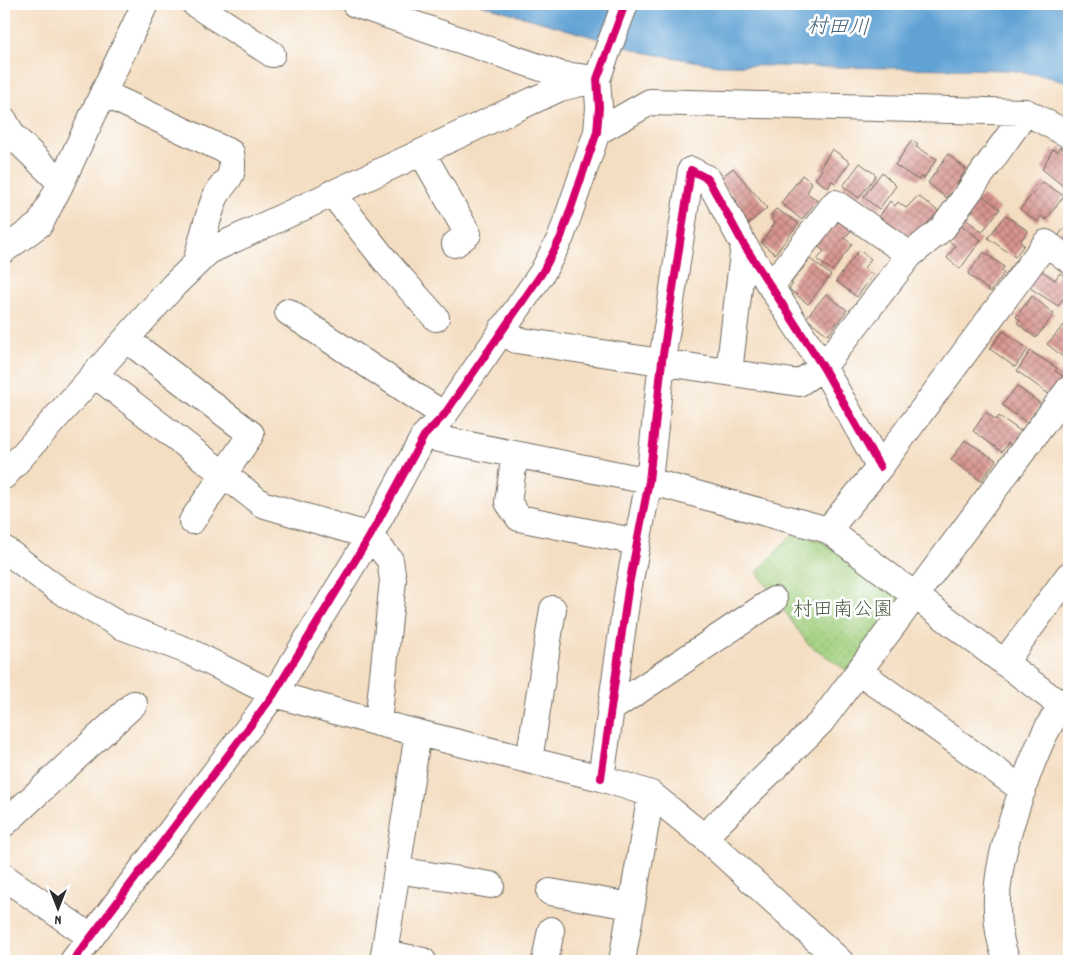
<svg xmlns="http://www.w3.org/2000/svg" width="1073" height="965" font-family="Dekko,'Klee One',sans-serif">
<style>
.park{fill:url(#park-dots);stroke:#667d54}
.water{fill:#61a2d4;stroke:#466680}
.building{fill:url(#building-cross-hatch)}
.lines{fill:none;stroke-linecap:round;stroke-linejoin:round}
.minor-casing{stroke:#716a60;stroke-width:28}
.minor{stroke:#fff;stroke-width:26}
.cycleway-casing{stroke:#fff;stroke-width:11}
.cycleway{stroke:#d6006c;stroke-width:8}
.labels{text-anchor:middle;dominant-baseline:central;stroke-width:5;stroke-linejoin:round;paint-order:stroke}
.park-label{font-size:20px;fill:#4e5c44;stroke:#fff}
.water-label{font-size:21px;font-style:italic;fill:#436177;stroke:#fff}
</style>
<defs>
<pattern id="park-dots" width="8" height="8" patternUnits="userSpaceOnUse" patternTransform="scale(1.25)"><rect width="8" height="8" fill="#a1cf7d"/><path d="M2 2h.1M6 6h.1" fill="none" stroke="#8bb26c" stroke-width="1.8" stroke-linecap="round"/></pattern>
<pattern id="building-cross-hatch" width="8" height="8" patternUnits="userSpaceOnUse" patternTransform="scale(1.25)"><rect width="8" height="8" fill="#d8948f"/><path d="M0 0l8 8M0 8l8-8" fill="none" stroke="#af7975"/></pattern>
</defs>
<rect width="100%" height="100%" fill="#fff"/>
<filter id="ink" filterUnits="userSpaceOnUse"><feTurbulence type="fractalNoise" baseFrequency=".02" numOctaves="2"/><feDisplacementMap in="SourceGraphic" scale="10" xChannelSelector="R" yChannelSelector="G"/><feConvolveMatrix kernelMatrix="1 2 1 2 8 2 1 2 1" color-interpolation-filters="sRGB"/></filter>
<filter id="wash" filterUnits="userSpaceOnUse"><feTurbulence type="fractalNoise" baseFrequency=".0096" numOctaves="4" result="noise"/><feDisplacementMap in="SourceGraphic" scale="20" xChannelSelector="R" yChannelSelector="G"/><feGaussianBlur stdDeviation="1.12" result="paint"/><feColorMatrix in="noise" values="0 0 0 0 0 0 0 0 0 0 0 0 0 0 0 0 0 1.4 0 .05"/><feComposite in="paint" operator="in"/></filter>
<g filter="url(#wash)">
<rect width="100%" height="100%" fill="#f4dec2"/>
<path class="park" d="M793,534l29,7 76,51 5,17 -50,66 -46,-32 -50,-71z"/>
<path class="water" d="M480,4h572l17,4v76l-23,-8 -37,-6 -292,-5 -70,-12z"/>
<g id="blocks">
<path class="building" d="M912,140l6,5 -2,2 21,12 -13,19 -3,-2 -3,4 -23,-15z
M1060,147l9,7 -1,36 -26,-21 11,-20 4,3z
M832,149l18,13 -15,21 -3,-2 -4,7 -13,-9 7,-9 -2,-2z
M948,154l18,15 -9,15 2,1 -13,13 -18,-15z
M860,163l16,12 -17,23 -16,-12z
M733,168l34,40 -19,16 -15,-19 4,-4 -18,-22z
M882,172l14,14 -17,23 -16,-12z
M802,175l10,8 -5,10 10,7 -15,20 -21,-17z
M1043,182l21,14 -18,24 -5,-4 -4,6 -17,-13z
M982,195l18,14 -18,23 -20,-16z
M918,196l24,18 -3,4 -4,-3 -23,26 -33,-24 11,-16 5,5 3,-4 8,6z
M776,209l23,14 -24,31 -14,-11 14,-20 -4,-3 2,-3 -2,-2z
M1005,215l23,16 -8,11 4,3 -9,12 -27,-19z
M840,219l14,9 -10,10 8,6 -19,27 -16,-11 7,-9 -10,-7z
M1069,221v26l-12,-9z
M958,223l23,17 -21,29 -13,-11 8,-12 -8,-7z
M859,250l12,9 -7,9 9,7 -16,22 -21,-16z
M984,252l20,15 -3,4 3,2 -13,19 -23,-18z
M810,259l21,16 -23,29 -19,-15 4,-5 -2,-1z
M1039,269l16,11 5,-7 9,7v15l-1,2 -2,-2 -8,11 -31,-20z
M826,294l21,16 -19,25 -22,-17z
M1032,296l22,18 -18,24 -19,-15 3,-3 -4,-3z
M1064,325l5,4 -1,32 -21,-17z
M1003,331l25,18 -13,18 -25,-18z
M1030,351l27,17 -2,3 9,6 -14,18 -33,-24z
M1017,386l24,18 -14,19 -25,-18z
M986,412l10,8 3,-4 23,16 -9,14 -5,-3 -6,9 -29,-21z
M965,440l31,20 -15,21 -30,-21z"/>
</g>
</g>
<g filter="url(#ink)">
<use href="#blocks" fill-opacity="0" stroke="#716a60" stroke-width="1"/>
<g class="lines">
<g class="minor-casing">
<path id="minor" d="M195,4l77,50
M355,4l207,71 25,3
M103,93l128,60c5,30 -7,24 -16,45 -8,20 -13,43 -19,64
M4,120l9,16 48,47
M597,132l53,-30 376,10 43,23
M422,153l46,81 -13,10
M332,193l56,71 48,54
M4,250l36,-26 21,-41 84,-179
M772,285l63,-82 75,52
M288,312l156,103
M502,329l14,11 283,43 24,-16 87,-112 33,-27 83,-116
M126,339l125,95 -59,87
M729,372l15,-127
M94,374l168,130 108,32 20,24 3,20 -15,143
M424,436l225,45 179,49 234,176
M515,454l-7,48 11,16 118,24
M4,476l170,-191 35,-34 351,-163 37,-9
M828,530l52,-63 166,-224 23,17
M4,549l55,41 62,36 67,25 86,43 104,29 223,55 50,16 53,43 136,124
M1004,663l65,-88
M860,672l163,118
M611,709l163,-109
M529,760l24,-151
M601,778l27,-188 21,-109 13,-120 29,-191 17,9 36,66 79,122 57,100
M4,824l130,-120
M704,837l117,-115 248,-333
M397,870l94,15
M4,877l87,60
M550,892l81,14
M385,953l38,8
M73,961l201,-267 96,-158 54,-100 20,-21 98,-142 19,-36 36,-105 2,-25 -2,-28 28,-75
M383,961l35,-228
M545,961l6,-31
M622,961l29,-167
M1007,961c-24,-60 -1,-124 19,-182 10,-27 22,-60 43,-80"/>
</g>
<use href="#minor" class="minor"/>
<g class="cycleway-casing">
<path id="cycleway" d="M601,778l27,-188 21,-109 13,-120 29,-191 17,9 36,66 79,122 57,100
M73,961l201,-267 96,-158 54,-100 20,-21 98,-142 19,-36 36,-105 2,-25 -2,-28 28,-75"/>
</g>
<use href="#cycleway" class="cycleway"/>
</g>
</g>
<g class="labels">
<g class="park-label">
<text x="843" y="611">村田南公園</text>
</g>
<g class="water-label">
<text transform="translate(838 29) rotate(2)">村田川</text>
</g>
</g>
<rect width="1073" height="965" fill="none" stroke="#fff" stroke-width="20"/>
<g transform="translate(58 908) rotate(180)" stroke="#ffffff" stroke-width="4" paint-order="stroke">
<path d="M0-4L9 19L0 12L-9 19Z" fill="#2b2b2b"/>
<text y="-8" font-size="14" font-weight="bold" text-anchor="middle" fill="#2b2b2b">N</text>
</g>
</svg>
